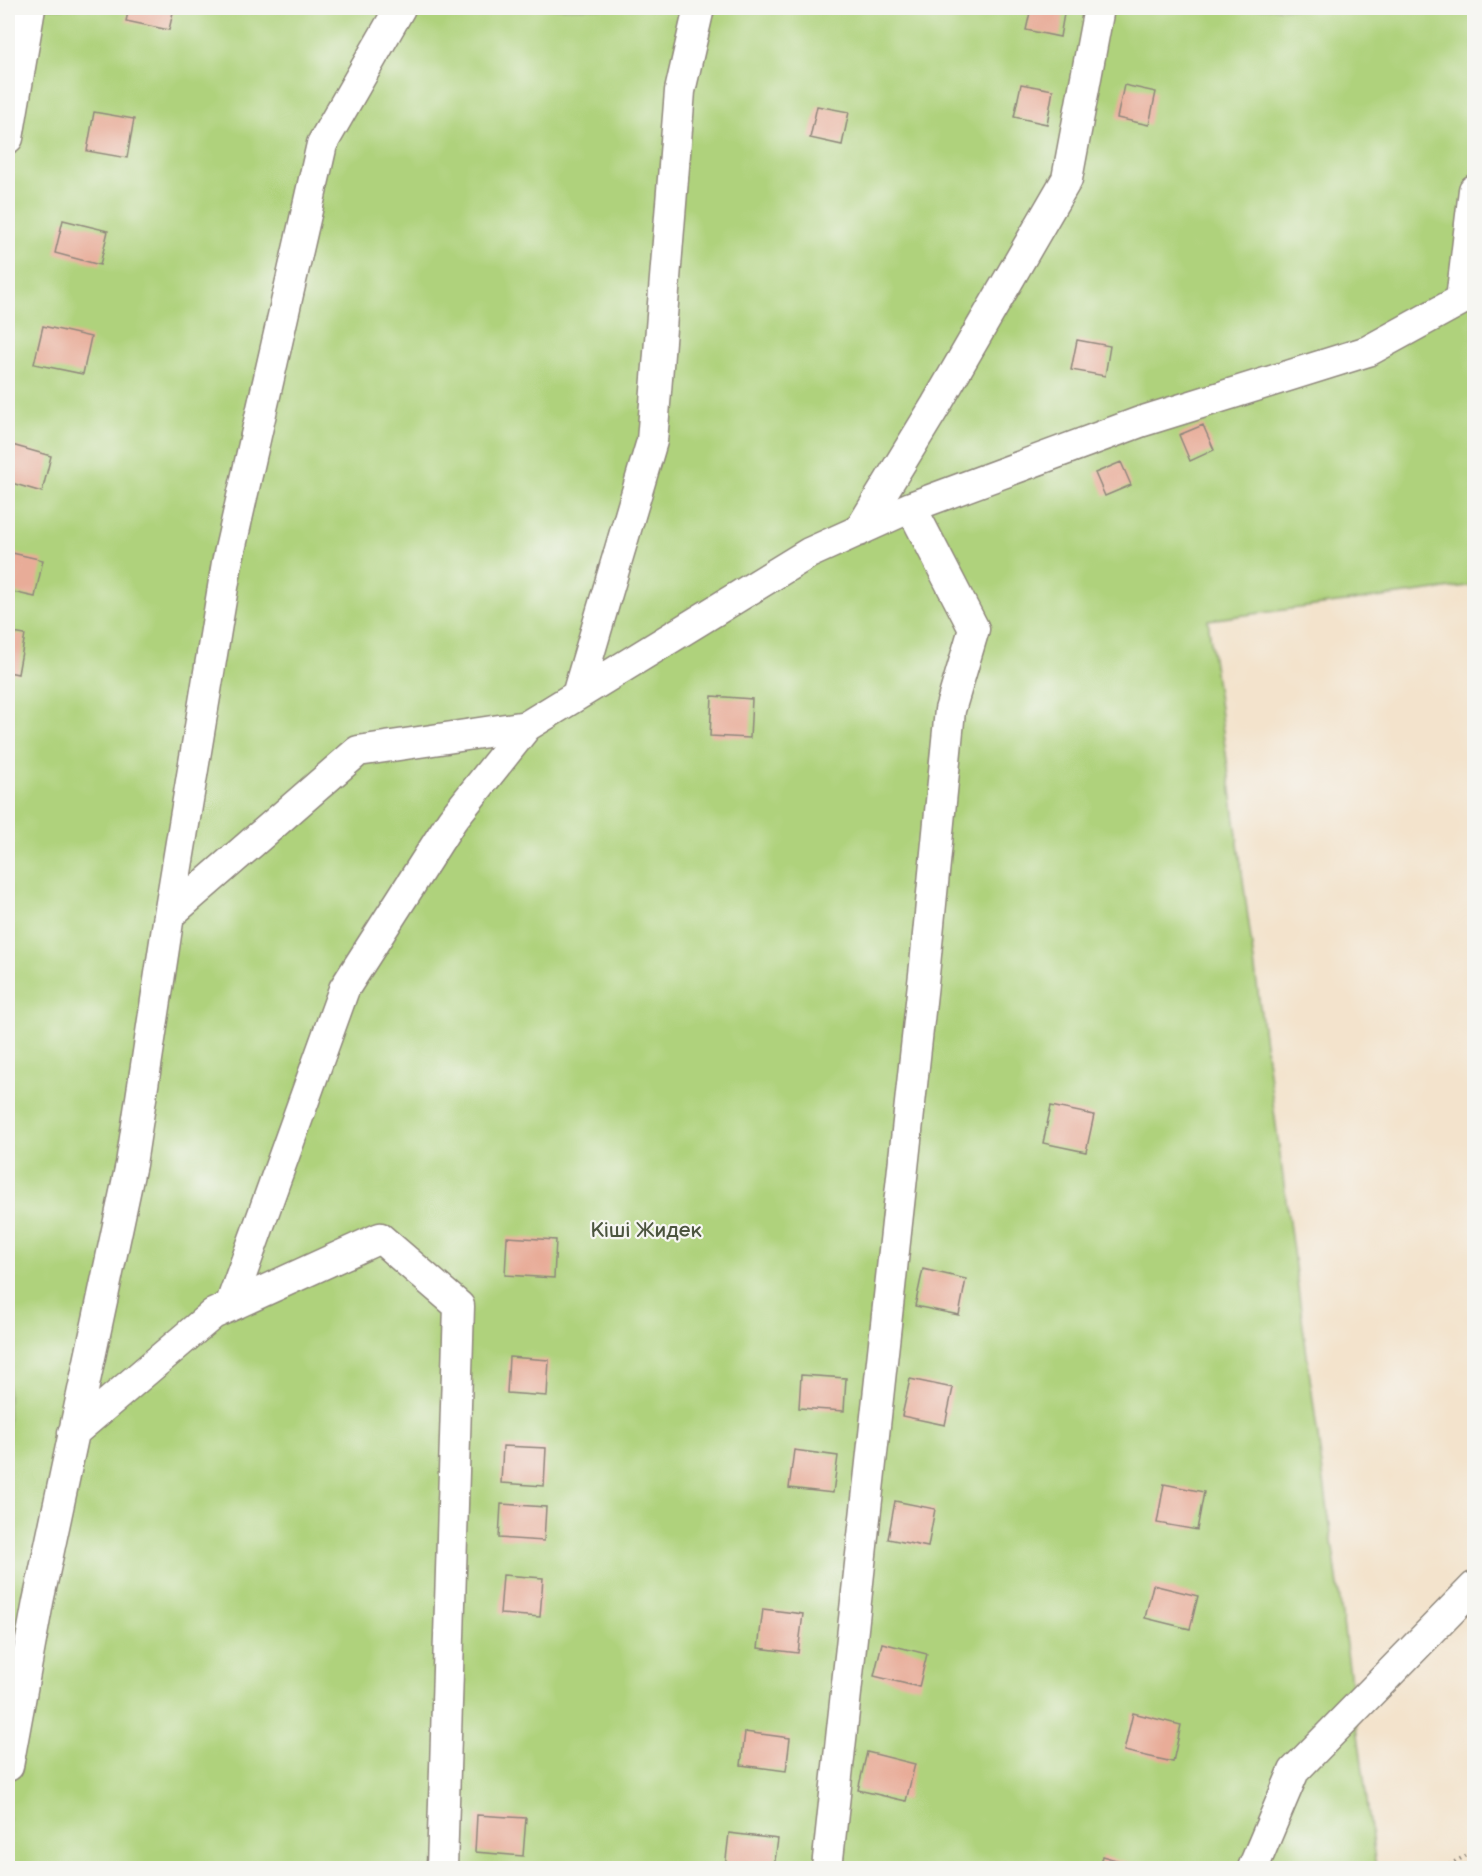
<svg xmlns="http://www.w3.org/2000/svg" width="1482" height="1876" font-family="'Balsamiq Sans',sans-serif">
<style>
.green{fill:#afd27b;stroke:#6d7e53;stroke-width:1.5}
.building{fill:#e8ac98}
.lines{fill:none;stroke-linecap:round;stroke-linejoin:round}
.minor-casing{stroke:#8f877c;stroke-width:33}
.path{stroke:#8f877c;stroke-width:4;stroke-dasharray:1.5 4.5;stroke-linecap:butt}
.minor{stroke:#fff;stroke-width:30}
.labels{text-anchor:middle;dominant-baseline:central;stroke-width:4.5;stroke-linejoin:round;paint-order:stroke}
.park-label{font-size:21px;fill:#4c553f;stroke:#f6f6f2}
</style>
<rect width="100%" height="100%" fill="#f6f6f2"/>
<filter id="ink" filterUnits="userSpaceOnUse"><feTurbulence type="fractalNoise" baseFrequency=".0167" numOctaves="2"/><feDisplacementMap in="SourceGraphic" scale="12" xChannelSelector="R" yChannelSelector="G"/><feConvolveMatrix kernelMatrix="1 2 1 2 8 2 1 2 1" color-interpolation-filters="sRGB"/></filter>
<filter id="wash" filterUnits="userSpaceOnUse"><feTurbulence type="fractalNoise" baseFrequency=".008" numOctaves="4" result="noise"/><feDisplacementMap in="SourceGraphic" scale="24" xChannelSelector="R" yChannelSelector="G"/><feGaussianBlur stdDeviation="1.35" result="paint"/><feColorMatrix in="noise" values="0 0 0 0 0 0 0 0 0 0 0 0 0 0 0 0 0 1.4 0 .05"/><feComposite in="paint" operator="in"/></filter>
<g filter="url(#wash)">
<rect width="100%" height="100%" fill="#f3e3cc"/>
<path class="green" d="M8,8h1466v577l-266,35 168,1248h-1368z"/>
<g id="blocks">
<path class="building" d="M129,8h45l-5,22 -43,-9z
M1031,8h34l-5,29 -34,-7z
M1021,84l32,6 -6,34 -33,-7z
M1124,85l32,7 -7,33 -32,-7z
M817,106l32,6 -7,33 -32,-7z
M94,112l40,7 -7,39 -40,-7z
M63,220l45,11 -8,34 -45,-12z
M43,326l48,11 -8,37 -49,-10z
M1077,340l33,6 -5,30 -34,-6z
M1203,425l11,25 -24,11 -11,-26z
M12,445l39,11 -9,36 -34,-10v-21z
M1121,462l10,23 -26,11 -10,-23z
M8,552l35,8 -8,37 -27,-6z
M8,632l17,3 -7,39 -10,-2z
M712,696l40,3 -2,39 -40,-2z
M1051,1106l43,9 -8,37 -43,-9z
M507,1237l49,3 -2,38 -49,-3z
M923,1269l43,10 -7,36 -44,-9z
M509,1357l40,3 -2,36 -40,-3z
M801,1375l45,3 -2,33 -45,-3z
M910,1379l43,9 -8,37 -43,-9z
M503,1446l43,2 -2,38 -43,-3z
M794,1450l44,6 -5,37 -44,-5z
M1164,1484l40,8 -7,38 -40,-7z
M895,1501l40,8 -7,38 -40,-8z
M501,1504l45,3 -2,34 -45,-3z
M503,1575l40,3 -3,39 -40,-3z
M1153,1585l45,11 -8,33 -45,-11z
M763,1609l40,5 -5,39 -40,-5z
M882,1643l45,11 -8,33 -45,-11z
M1133,1713l48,12 -8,37 -49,-11z
M745,1732l45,6 -4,33 -45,-6z
M867,1752l48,12 -9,37 -48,-11z
M477,1815l49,3 -3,38 -48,-4z
M729,1833l49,6 -4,29h-49z
M1102,1856l42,12h-45z"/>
</g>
</g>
<g filter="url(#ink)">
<use href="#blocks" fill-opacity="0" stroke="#8f877c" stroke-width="1.5"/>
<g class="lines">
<g class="minor-casing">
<path id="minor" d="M8,138l22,-130
M1461,300l13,-110
M859,531l77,-126 131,-226 32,-171
M577,695l75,-254 28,-350 19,-83
M169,915l189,-164 169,-25 282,-173 102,-46 229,-85 228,-71 93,-51 13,-3
M230,1306l114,-317 108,-169 75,-94
M73,1433l140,-119 167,-76 79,68 -17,562
M8,1766l30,-164 93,-438 38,-249 58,-352 95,-419 78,-136
M827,1868l98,-903 25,-255 24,-81 -63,-122
M1253,1868l41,-97 180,-184"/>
</g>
<path class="path" d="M1444,1868l30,-17"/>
<use href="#minor" class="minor"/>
</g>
</g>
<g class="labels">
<g class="park-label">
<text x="646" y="1230">Кіші Жидек</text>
</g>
</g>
<rect width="1482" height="1876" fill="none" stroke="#f6f6f2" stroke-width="30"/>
</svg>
